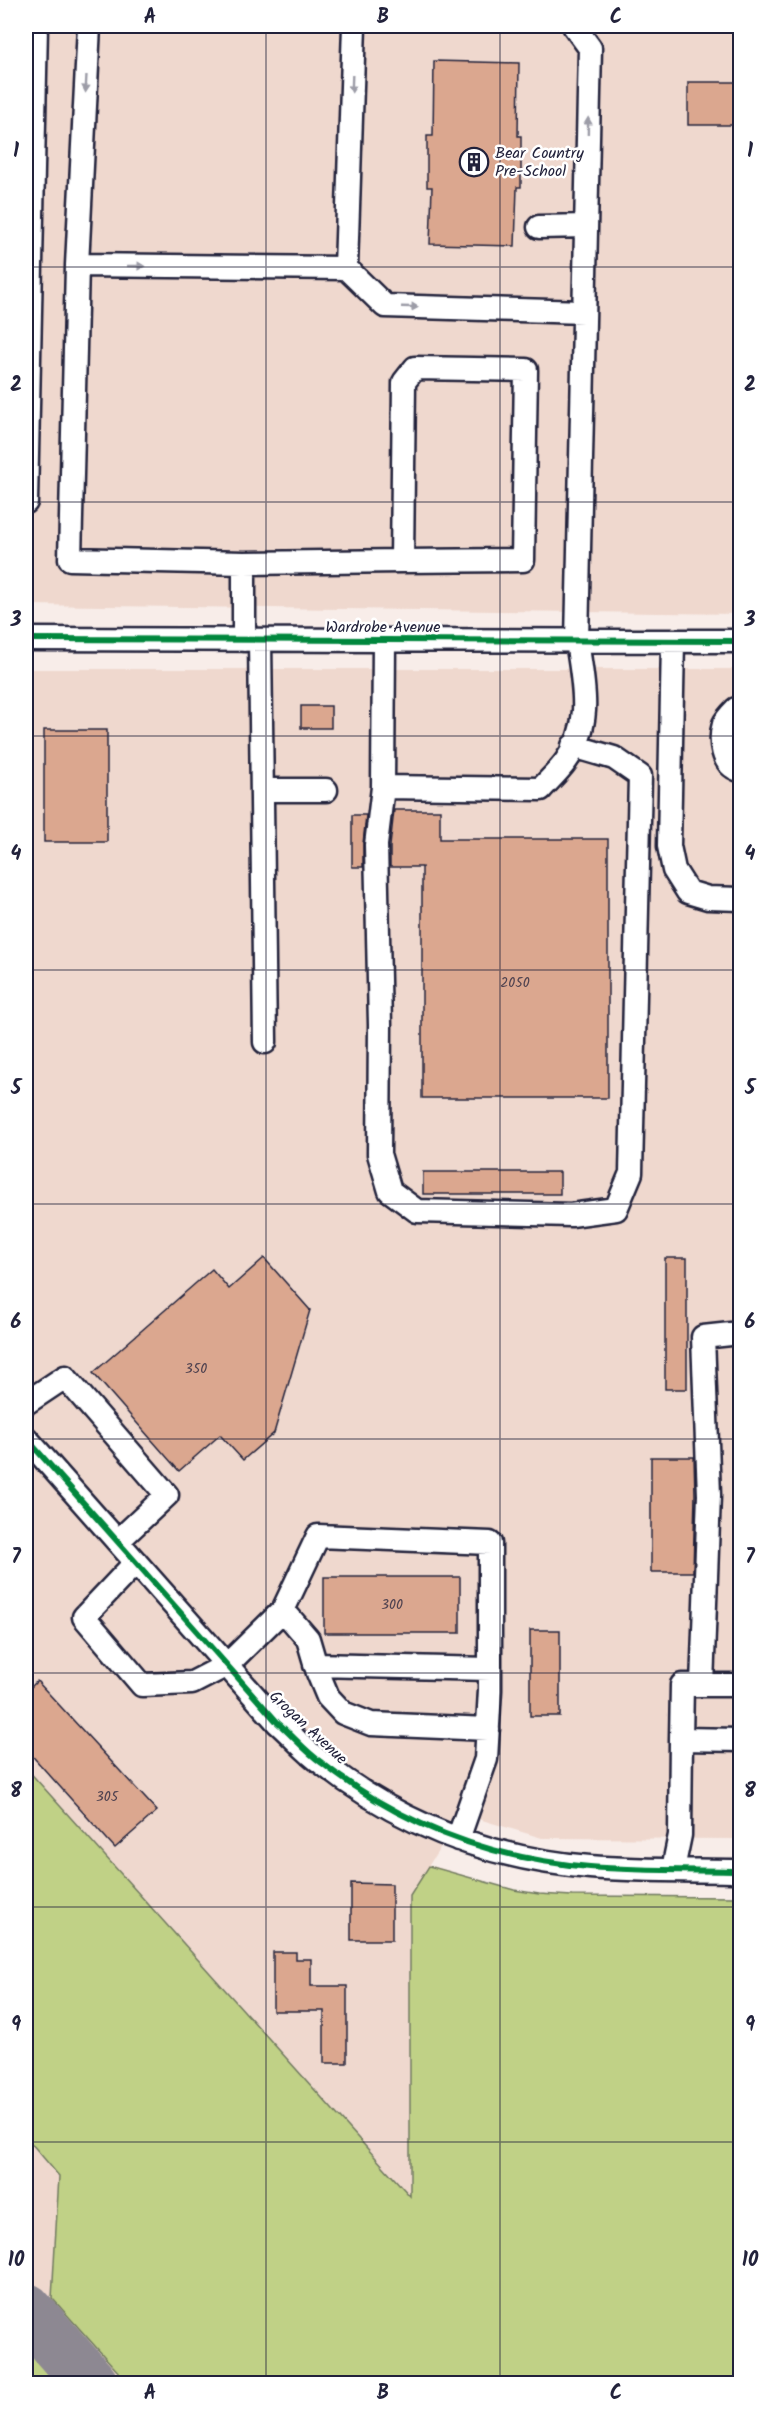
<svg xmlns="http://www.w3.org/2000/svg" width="766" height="2409" font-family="Kalam,sans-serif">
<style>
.built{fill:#efd8ce}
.green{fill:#c0d186;stroke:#717a60;stroke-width:1.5}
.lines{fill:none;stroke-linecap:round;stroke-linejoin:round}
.taxiway{stroke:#8d8892;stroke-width:54}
.building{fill:#dba78f;stroke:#22223b;stroke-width:1.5}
.minor-casing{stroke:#22223b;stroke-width:27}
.minor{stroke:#fff;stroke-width:22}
.cycleway-casing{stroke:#fff;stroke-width:10}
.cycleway{stroke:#00873e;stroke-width:6}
.oneway{fill:#9c9ca7}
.grid{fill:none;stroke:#22223b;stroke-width:1.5;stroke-opacity:0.55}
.labels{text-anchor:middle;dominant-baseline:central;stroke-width:5;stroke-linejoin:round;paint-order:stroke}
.number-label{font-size:14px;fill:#504350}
.poi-label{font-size:16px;fill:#22223b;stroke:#fff;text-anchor:start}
.street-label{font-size:16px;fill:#22223b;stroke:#fff}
.neatline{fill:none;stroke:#22223b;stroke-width:2}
.grid-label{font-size:20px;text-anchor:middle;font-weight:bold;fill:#22223b}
</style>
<rect width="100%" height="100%" fill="#f8ede9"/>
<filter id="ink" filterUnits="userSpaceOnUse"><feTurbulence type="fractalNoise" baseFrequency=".0167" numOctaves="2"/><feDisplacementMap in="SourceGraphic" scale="12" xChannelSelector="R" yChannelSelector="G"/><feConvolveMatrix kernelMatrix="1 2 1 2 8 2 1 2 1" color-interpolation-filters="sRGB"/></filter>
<g filter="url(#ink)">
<path class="built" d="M26,26h714v588l-714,-9z
M26,669h714v1170l-198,-1 -80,-24 -33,51 85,25 25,4 33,2 168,1v486h-714z"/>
<path class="green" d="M26,1768l384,428v-300l19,-30 85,24 25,4 33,2 168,1v486h-612l-76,-85 7,-122 -33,-39z
M26,2348l31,35h-31z"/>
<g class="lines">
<path class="taxiway" d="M26,2310l65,74"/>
</g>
<path class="building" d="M434,61l85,2 -1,73h3v51h-4l-2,59 -85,-2 2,-57h-5v-51h6z
M688,82h53v43h-53z
M301,706h30v22h-30z
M44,730h63v112h-63z
M394,810h46v29h168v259h-186v-231h-32v-21z
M352,815h14l-3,29v23h-11z
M423,1172h137v22h-137z
M264,1258l46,52 -36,123 -31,27 -23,-25 -41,36 -86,-98 119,-104 17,20z
M665,1258h22v131h-22z
M651,1457h43l1,38 -2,77h-42z
M324,1577h136v56h-136z
M530,1630h30v86h-30z
M37,1681l120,130 -42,37 -89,-99v-57z
M351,1883l41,1v56h-41z
M273,1952h23v7h15v27h36v77h-23v-52h-51z"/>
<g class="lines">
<g class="minor-casing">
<path id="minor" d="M89,26l-12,239 -7,294 174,4 158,-2
M539,227l47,-1
M77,265l269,3 39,38 199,6
M346,268l8,-242
M415,368l111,2 -3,190 -121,1 2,-179z
M26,502l10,-476
M26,639l714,2
M244,640v-77
M260,640l5,402
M384,641l-1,146 158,2c8,-9 18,-18 25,-28 28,-38 17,-77 11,-120l13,-593 -16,-22
M673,641l-4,205 5,24 14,22 20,6 32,1
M740,708l-4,1c-4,4 -10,10 -12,15 -5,16 -2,42 16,46
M383,787l-7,58 4,180 -1,129 11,37 27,20 154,4 45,-6 15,-36 9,-397 -26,-18 -41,-12
M262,790h64
M26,1403l39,-26 102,118 -49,46
M26,1438l252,285c15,13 28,29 44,40 79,62 168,96 268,104 50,4 100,3 150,4
M136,1562l-52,55 58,68 50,-2 35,-18 56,-55 35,-74 172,7v147l-4,69 -28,80
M283,1610l25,29 10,34 10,24 15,16 28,11 117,5
M315,1665l175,4
M702,1685l7,-190 -6,-158 37,-4
M681,1739l1,-54h58
M673,1869l7,-34 1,-96 59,1"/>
</g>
<use href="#minor" class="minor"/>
<g class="cycleway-casing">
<path id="cycleway" d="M26,639l714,2
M26,1438l252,285c15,13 28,29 44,40 79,62 168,96 268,104 50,4 100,3 150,4"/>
</g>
<use href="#cycleway" class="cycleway"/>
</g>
<defs><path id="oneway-solid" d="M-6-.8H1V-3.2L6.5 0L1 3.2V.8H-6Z" transform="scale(1.5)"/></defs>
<g class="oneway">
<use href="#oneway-solid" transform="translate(86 84) rotate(93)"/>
<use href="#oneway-solid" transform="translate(352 84) rotate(92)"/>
<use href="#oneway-solid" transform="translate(588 126) rotate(-89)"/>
<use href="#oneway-solid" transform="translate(136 266) rotate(1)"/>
<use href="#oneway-solid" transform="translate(410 307) rotate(2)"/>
</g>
</g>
<path class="grid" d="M266,26v2358M500,26v2358M26,267h714M26,502h714M26,736h714M26,970h714M26,1204h714M26,1439h714M26,1673h714M26,1907h714M26,2142h714"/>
<defs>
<g id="building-ring" transform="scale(1.5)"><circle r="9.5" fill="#fff" stroke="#22223b" stroke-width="1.5"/><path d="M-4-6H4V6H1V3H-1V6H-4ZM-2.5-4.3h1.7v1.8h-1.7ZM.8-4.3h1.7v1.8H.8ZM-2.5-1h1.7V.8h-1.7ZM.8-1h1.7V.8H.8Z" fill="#22223b"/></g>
</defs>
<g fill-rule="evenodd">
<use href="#building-ring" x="474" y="162"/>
</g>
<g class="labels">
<g class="number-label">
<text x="515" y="983">2050</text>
<text x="196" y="1369">350</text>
<text x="392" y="1605">300</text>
<text x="107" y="1797">305</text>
</g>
<g class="poi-label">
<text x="495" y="153">Bear Country<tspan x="495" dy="18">Pre-School</tspan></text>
</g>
<g class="street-label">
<text x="383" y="627">Wardrobe Avenue</text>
<text transform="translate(308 1728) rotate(43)">Grogan Avenue</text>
</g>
</g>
<rect width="766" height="2409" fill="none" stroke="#fff" stroke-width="66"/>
<rect x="33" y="33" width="700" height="2343" class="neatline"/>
<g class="grid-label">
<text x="150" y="23">A</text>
<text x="383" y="23">B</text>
<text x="616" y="23">C</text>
<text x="16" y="157">1</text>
<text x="750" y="157">1</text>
<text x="16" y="391">2</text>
<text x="750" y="391">2</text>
<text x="16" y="626">3</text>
<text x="750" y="626">3</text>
<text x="16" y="860">4</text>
<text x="750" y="860">4</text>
<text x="16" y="1094">5</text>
<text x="750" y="1094">5</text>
<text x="16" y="1328">6</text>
<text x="750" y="1328">6</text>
<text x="16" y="1563">7</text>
<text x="750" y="1563">7</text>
<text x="16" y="1797">8</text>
<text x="750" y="1797">8</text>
<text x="16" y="2031">9</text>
<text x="750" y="2031">9</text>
<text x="16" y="2266">10</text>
<text x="750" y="2266">10</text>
<text x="150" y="2399">A</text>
<text x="383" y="2399">B</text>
<text x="616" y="2399">C</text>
</g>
</svg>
